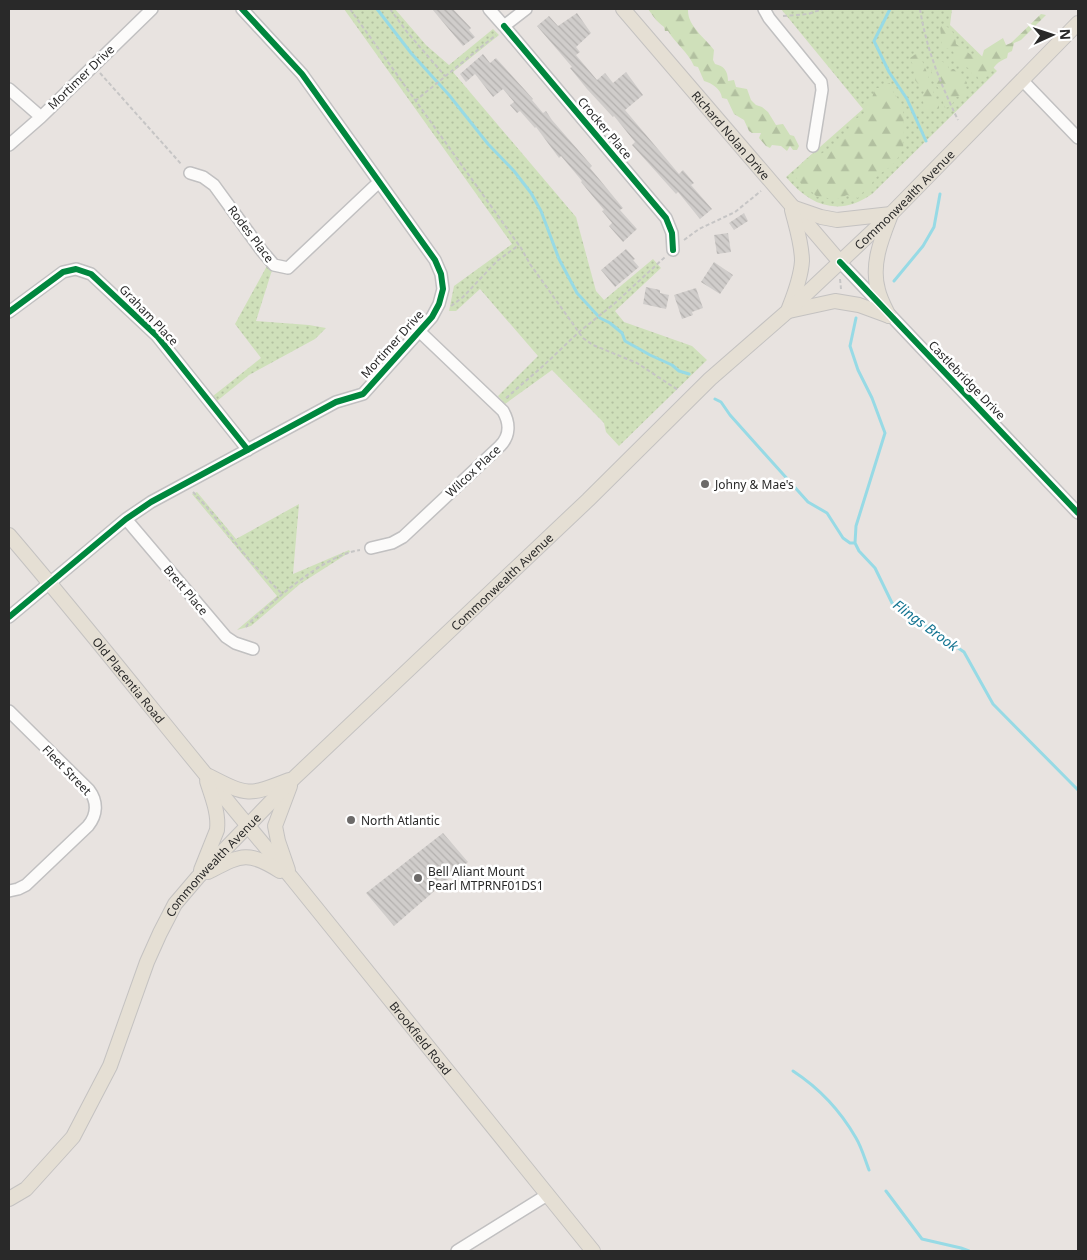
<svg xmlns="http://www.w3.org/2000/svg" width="1087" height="1260" font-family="'Noto Sans',sans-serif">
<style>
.grass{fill:url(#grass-dots)}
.forest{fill:url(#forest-firs)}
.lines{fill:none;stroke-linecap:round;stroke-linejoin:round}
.stream{stroke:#97dae5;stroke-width:3}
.building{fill:url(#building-back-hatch)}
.minor-casing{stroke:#c1c0c1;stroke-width:14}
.major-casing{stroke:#c4c2c1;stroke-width:16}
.path{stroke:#c6c5c5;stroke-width:2;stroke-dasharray:4 2.5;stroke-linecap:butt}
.minor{stroke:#fcfbfa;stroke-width:11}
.major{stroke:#e5dfd4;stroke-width:14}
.cycleway-casing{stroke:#fff;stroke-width:9}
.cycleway{stroke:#00873e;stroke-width:6}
.poi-dot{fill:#6c6a69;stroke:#fff;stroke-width:2}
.labels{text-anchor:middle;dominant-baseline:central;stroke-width:5;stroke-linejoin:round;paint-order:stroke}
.street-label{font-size:12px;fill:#292929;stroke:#fff}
.poi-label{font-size:12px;fill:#292929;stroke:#fff;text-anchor:start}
.water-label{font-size:14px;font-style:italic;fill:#157592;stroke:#fff}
</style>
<defs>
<pattern id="grass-dots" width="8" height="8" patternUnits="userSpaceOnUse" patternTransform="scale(1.25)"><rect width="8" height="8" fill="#cfe0ba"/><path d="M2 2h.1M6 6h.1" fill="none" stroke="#b2c0a0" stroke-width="1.8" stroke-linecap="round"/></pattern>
<pattern id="forest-firs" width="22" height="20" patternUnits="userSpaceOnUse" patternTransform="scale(1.25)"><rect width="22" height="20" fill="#cfe0ba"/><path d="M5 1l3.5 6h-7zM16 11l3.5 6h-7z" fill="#b2c0a0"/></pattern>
<pattern id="building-back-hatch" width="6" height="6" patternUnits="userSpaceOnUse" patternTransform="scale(1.25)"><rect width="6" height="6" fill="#d0cdcb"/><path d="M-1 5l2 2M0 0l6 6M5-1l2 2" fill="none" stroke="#b3b0ae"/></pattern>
</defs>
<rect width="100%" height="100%" fill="#e8e3e0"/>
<path class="grass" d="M344,9h51l31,36 23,20 44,-36 6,6 -46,37 123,145 20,74 8,9 49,-41 8,9 -46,43 9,11 68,24 15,14 -88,86 -13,-14 -2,-9 -52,-53 -47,34 -7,-8 40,-40 -58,-67 -24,22h-7l5,-25 58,-42z
M781,9h171l-2,16 47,46 -125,123c-33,23 -62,12 -86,-17l77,-68z
M268,264l5,3 -17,54 53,4 17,3 -11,11 -66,36 -32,26 -4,-5 48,-38 -26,-34z
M197,492l39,47 63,-35 -6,70 56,-24 1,2 -50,32 -49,42 -14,4 40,-34 -85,-102z"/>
<path class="forest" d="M648,9h40c-1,17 17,29 26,41l-1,10 2,4c9,2 13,7 13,17l6,-1 2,7 11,2 4,11 5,5 6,2 6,5 8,13 7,-1 7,11 4,1 5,10 -2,4h-4l-3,-4 -3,5 -6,-5 -9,-1 -2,3 -4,-2 -7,-8 2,-5h-9l-3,-2 -5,-11 -10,-6 -7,-15 -5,-1c-1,-9 -10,-15 -18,-17l-6,-14 -4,-1c-6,-14 -18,-22 -26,-35h-3l-1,-4c-7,-5 -11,-11 -16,-18z
M1041,14l5,1 -25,25 -7,3 -2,8 -4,2 -1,5c-8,3 -14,8 -17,17l-11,5 -2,-4 -5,-1 -2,-6 -4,-2h-4l-2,-6 -6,-1 1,-5c-4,-8 -6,-5 -13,-8l-2,-22 10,3 5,8 1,8 14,10 12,3 2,-7 19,-12 3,7 5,-2z
M917,53c8,7 16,41 22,54l-1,4 -13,-1 -3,-13 2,-5 -9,-12 1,-7 -6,-15z
M935,58l12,6 2,5h5l6,7 4,1 3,6 -3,12 -8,2c-2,5 -5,10 -11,11l-6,-19 -6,-8 -2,-16 -2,-3 2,-3z
M890,83c2,10 6,12 11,20 4,7 3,37 2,46 -1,4 -10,16 -13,18 -10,7 -17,10 -20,22l-6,2 -6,7 -11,-3 -12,5 -12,-3h-6l-8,-8 -3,1 -11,-14 2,-1c0,-9 9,-16 15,-21l7,1c12,-7 31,-19 32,-34l10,-5 5,-5 -2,-9 8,-4 3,-10h8l1,-3z"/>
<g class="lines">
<path class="stream" d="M377,9l34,44 38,42 39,49 26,27 17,22 10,18 18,48 18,34 23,25 10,5 12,10 3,8 25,14 22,10 7,6 10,3
M890,9l-16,32 15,31 18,27 19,42
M894,281l29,-35 11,-19 6,-33
M856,318l-6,28 8,24 14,28 13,35 -29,93 -1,17 4,8 16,17 17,35 72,49 29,52 85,86
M715,399l6,3 9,13 78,87 19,11 16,25 7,5h5
M793,1071c26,17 47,39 63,67 6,10 9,22 13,32
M886,1191l36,48 39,9 8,3"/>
</g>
<path class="building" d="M432,9h21l18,19 -2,2 6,7 -12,9z
M577,13l14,20 -15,14 4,5 -4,3 21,25 8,-7 8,10 13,-11 17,23 -18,15 54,64 4,-4 11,13 -3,2 21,24 -12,10 -22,-27 -2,2 -44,-49 3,-3 -21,-26 -1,1 -26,-28 -17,-21 2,-1 -35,-41 12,-10 9,10z
M483,54l7,9 6,-5 37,41 -1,1 11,13 3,-2 6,9 40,46 -2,2 33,40 -3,2 17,19 -14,13 -14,-16 3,-3 -10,-12 2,-1 -23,-28 1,-1 -21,-25 -2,2 -23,-31 -1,1 -15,-17 -3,2 -7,-8 4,-3 -11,-13 -10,8 -18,-23 -9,8 -6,-8z
M744,213l4,8 -14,9 -5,-7z
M728,233l3,19 -14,2 -3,-19z
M626,249l9,10 -2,1 6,7 -24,20 -14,-17z
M714,262l19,13 -13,19 -19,-12z
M646,287l14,3v3l9,2 -3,14 -23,-5z
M696,288l7,20 -11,4 1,3 -11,4 -8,-24z
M443,833l25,29 -74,64 -28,-33z"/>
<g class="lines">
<g class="minor-casing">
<path id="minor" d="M489,9l15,17 22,-17
M764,9l5,9 52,64 1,8 -9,56
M504,26l162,192 6,15 1,17
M1023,81l55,57
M9,89l32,28
M9,145l32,-28 111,-108
M190,173l13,4 11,8 48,66 12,14 14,3 91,-86
M840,262l238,251
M9,312l54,-40 13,-3 15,5 66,62 91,114
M126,519l100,118 9,6 18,6
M371,548l21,-5 11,-6 97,-91c10,-10 10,-23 3,-35l-84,-80
M9,617l117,-98 25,-17 185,-100 27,-8 69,-77 7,-13 4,-15 -2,-15 -6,-14 -133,-186 -60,-65
M9,711l80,79c9,12 8,25 -1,36l-62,59 -8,4 -9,2
M457,1251l90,-56"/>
</g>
<g class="major-casing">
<g id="major">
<path id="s1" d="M623,9l217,253"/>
<path d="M792,207l29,10 16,3 54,-6"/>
<path d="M789,308c6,-15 12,-31 13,-47 0,-17 -6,-35 -10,-51"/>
<path d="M789,311l46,-10 24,4 30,11"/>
<path d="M889,316c-4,-8 -9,-17 -11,-26 -7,-25 3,-50 12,-73"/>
<path id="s2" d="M9,535c96,112 186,230 282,342l302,374"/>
<path d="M209,776c39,20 39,20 80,4"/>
<path d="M201,870l16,-40c2,-17 -5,-33 -10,-49"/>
<path d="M288,870l-10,-29 -3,-15 15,-40"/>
<path d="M208,872c33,-17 39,-22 72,-1"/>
<path id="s3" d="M9,1199l17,-10 47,-52 37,-71 37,-104 13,-29 15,-29 23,-27 96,-99 294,-278 122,-121 78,-68 103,-97 187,-191"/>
</g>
</g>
<path class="path" d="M350,9l171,239 9,16 53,74 10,7 44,18 41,27
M390,9l17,23 38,44
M920,9c6,39 21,76 38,111
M783,16l25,-2 15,-5
M100,73l82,92
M415,101l81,-66
M684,240l15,-11 36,-17 26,-21
M840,279l1,10
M451,306l12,-9 34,-36 22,-16
M506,398l37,-32 36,-34 36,-29 50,-46
M193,492l12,13 45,56 32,33
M246,627l2,-3c28,-25 76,-69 112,-74"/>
<use href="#minor" class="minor"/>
<use href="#major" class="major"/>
<g class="cycleway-casing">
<path id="cycleway" d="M504,26l162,192 6,15 1,17
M840,262l238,251
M9,312l54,-40 13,-3 15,5 66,62 91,114
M9,617l117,-98 25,-17 185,-100 27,-8 69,-77 7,-13 4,-15 -2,-15 -6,-14 -133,-186 -60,-65"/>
</g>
<use href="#cycleway" class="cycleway"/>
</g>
<g class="poi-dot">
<circle cx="705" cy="484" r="5"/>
<circle cx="351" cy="820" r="5"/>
<circle cx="418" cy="878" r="5"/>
</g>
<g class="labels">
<g class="street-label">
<text transform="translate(81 77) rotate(-44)">Mortimer Drive</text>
<text transform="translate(605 128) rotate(50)">Crocker Place</text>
<text stroke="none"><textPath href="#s1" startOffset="166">Richard Nolan Drive</textPath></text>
<text stroke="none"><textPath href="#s3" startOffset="1359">Commonwealth Avenue</textPath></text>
<text transform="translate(251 234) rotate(53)">Rodes Place</text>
<text transform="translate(149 315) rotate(46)">Graham Place</text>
<text transform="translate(392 344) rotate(-48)">Mortimer Drive</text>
<text transform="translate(967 380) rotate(46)">Castlebridge Drive</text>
<text transform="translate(473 471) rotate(-43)">Wilcox Place</text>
<text stroke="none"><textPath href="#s3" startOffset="804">Commonwealth Avenue</textPath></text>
<text transform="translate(186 590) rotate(50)">Brett Place</text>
<text stroke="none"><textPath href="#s2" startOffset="188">Old Placentia Road</textPath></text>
<text transform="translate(67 770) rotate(46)">Fleet Street</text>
<text stroke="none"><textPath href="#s3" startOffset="399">Commonwealth Avenue</textPath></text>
<text stroke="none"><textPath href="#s2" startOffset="650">Brookfield Road</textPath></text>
</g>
<g class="poi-label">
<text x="715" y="484">Johny &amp; Mae's</text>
<text x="361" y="820">North Atlantic</text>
<text x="428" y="871">Bell Aliant Mount<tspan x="428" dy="14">Pearl MTPRNF01DS1</tspan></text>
</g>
<g class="water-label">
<text transform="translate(926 625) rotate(36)">Flings Brook</text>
</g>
</g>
<rect width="1087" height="1260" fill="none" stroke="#292929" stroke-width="20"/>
<g transform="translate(1052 35) rotate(87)" stroke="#ffffff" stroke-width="4" paint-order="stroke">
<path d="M0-4L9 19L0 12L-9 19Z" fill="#292929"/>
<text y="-8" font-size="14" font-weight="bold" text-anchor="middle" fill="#292929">N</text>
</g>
</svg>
